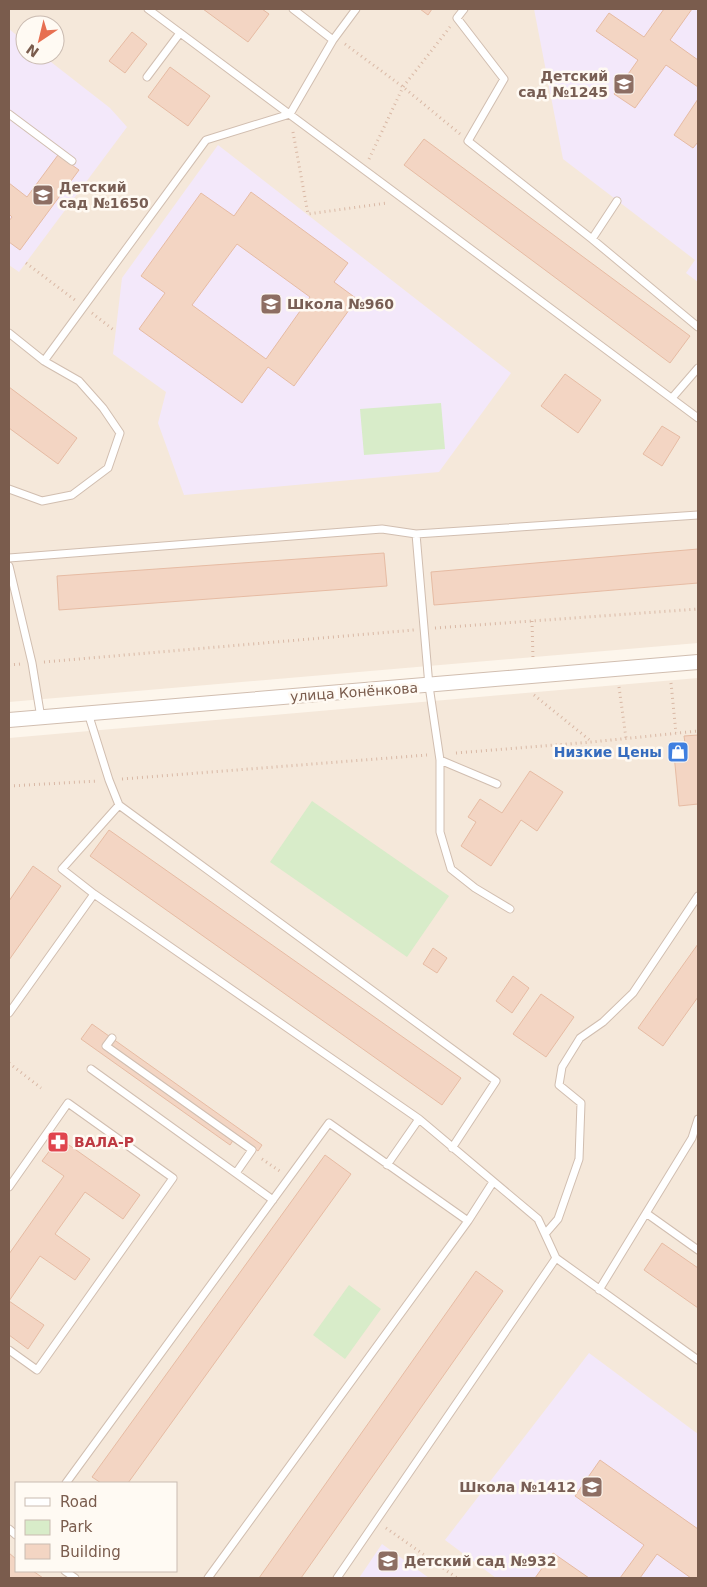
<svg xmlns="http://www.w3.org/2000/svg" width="707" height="1587" font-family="'DejaVu Sans',sans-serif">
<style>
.residential{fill:#f5e8da;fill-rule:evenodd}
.education{fill:#f3e8fa}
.green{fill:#d8ecc9}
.building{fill:#f3d5c3;stroke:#e6bba3;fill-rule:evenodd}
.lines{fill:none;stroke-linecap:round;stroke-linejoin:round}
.lane-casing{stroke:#d1beb0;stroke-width:9}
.street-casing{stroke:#d1beb0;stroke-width:16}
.path{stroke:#d9b8a5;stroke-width:3;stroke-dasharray:1 4;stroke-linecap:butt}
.lane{stroke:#fff;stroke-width:7}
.street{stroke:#fff;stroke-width:14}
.labels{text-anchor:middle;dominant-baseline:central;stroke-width:5;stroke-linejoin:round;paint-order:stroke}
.education-label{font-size:14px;font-weight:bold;fill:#785e54;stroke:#fffaf3;text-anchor:start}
.street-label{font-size:14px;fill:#7a5c4d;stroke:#fffaf3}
.shop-label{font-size:14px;font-weight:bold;fill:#366cbe;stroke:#fffaf3;text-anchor:end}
.health-label{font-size:14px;font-weight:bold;fill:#be3a42;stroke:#fffaf3;text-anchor:start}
</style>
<rect width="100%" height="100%" fill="#fdf6ec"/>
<path class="residential" d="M9,9h689v634l-689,59zM25,25h30v30h-30z
M698,678v900h-689v-840zM16,1483h160v88h-160z"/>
<path class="education" d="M534,9h164v273l-12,-9 9,-13 -132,-101z
M9,29l16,13v13h17l68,53 17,19 -108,145 -10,-7z
M218,145l293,228 -72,99 -255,23 -26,-72 8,-31 -53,-38 9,-76z
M589,1353l109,81v144h-202l-51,-38z
M382,1544l47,34h-70z"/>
<path class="green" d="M441,403l4,46 -81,6 -4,-46z
M312,801l137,95 -42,61 -137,-95z
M349,1285l32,24 -36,50 -32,-24z"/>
<path class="building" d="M203,9h59l7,5 -21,28z
M420,9h12l-4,6z
M664,9h28l-22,31 28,20v27l-32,-22 -31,43 -21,-14 24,-34 -42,-29 13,-18 35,24z
M132,32l15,12 -22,29 -16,-12z
M170,67l40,29 -22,30 -40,-29z
M698,99v43l-5,6 -19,-13z
M424,139l266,197 -20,27 -266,-198z
M58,155l21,15 -59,80 -11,-8v-21l3,-4 -3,-3v-31l18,14z
M251,192l97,71 -14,19 23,17 -63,87 -26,-19 -26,36 -103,-74 26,-36 -24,-17 60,-83 33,23zM237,244l73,53 -44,62 -74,-54z
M565,374l36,26 -23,33 -37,-27z
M9,387l68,51 -19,26 -49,-36z
M662,426l18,11 -18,29 -19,-12z
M698,549v34l-264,22 -3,-33z
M384,553l3,33 -328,24 -2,-34z
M698,735v69l-19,2 -6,-62 12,-1 -1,-7z
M530,771l33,21 -26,39 -16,-11 -30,46 -30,-20 15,-24 -8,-5 12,-18 22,14z
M109,830l352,248 -19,27 -352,-249z
M33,866l28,20 -52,74v-59z
M698,944v53l-35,49 -25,-18z
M433,948l14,10 -10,15 -14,-9z
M513,976l16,12 -17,25 -16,-12z
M541,994l33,23 -28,40 -33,-23z
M92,1024l170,121 -4,6 -22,-15 -6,9 -149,-106z
M59,1138l81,57 -17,24 -38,-27 -30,42 35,25 -15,21 -35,-24 -31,45 35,24 -16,24 -19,-14v-81l55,-78 -22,-15z
M325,1155l26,19 -223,309h-27l-9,-6z
M662,1243l36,25v40l-54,-38z
M476,1271l27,20 -202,287h-42z
M600,1460l98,69v49h-7l-34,-24 -17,24h-20l24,-33 -69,-49z
M9,1553l7,6v12h17l10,7h-34z
M553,1553l36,25h-54z"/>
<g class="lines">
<g class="lane-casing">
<path id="lane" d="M148,9l550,409
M293,9l40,31
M464,9l-7,9 47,61 -36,62 124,98 106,88
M147,77l33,-44
M9,114l63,47
M592,239l25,-38
M9,333l35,28 35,20 24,27 17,25 -12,35 -36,27 -30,6 -33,-12
M44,361l162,-221 84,-26 43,-74 23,-31
M672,398l26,-30
M416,534l13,152 11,74 57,24
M9,558l373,-29 34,5 282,-19
M9,566l23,97 9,55
M88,713l21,67 10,25 377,276 -44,67
M440,760v72l11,37 24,19 35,21
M94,894l-32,-25 57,-64
M9,1013l85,-119 325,225 119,100 18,39 142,102
M112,1038l-6,8 146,104 -16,23
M91,1069l182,131
M387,1165l32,-46
M9,1187l59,-84 105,75 -136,192 -28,-20
M646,1213l52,37
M545,1234l13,-15 21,-60 2,-56 -22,-18 3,-18 18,-29 23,-16 30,-29 65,-97
M599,1290l93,-152 6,-19
M66,1483l263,-360 139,98
M9,1529l7,6
M65,1571l10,7
M208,1578l260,-357 25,-39
M337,1578l219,-320"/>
</g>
<g class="street-casing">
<path id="street" d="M9,720l689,-58"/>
</g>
<path class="path" d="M345,44l58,43 57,47
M293,132l15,82 79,-11
M369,159l34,-72 47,-60
M26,263l49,37
M92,313l23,18
M532,621l1,38
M435,628l263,-19
M44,662l370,-32
M9,665l12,-1
M671,683l5,50
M619,687l7,51
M534,695l58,47
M456,753l136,-11 106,-11
M122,779l305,-24
M9,786l89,-5
M9,1063l32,25
M262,1159l19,13
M386,1528l71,50"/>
<use href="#lane" class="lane"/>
<use href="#street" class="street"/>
</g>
<defs>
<g id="school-square" transform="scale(1.125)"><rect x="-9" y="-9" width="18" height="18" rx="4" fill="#8d6e63" stroke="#fffaf3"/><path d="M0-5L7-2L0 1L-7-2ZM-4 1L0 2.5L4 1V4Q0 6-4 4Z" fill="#fff"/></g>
<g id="shop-square" transform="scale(1.125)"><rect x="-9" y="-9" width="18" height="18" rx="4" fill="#3f7fe0" stroke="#fffaf3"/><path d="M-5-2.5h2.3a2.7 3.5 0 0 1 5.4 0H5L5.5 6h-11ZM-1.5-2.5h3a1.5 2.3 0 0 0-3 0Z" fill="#fff"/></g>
<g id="pharmacy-square" transform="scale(1.125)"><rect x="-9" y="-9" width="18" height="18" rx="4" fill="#e0444e" stroke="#fffaf3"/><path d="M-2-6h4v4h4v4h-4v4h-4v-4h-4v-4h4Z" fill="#fff"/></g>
</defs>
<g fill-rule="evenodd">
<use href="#school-square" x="624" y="84"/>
<use href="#school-square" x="43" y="195"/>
<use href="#school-square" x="271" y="304"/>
<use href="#shop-square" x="678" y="752"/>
<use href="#pharmacy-square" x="58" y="1142"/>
<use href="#school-square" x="592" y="1487"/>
<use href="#school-square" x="388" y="1561"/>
</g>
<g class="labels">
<g class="education-label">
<text x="608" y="76" text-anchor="end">Детский<tspan x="608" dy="16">сад №1245</tspan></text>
<text x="59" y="187">Детский<tspan x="59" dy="16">сад №1650</tspan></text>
<text x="287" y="304">Школа №960</text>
<text x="576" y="1487" text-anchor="end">Школа №1412</text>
<text x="404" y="1561">Детский сад №932</text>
</g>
<g class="street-label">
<text transform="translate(354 692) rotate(-4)">улица Конёнкова</text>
</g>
<g class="shop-label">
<text x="662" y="752">Низкие Цены</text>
</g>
<g class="health-label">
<text x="74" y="1142">ВАЛА-Р</text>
</g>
</g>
<rect width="707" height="1587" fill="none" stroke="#7a5c4d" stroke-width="20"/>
<rect x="15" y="1482" width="162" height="90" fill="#fffaf3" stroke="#cabbb1"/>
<rect x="25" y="1498" width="25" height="8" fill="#ffffff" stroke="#cabbb1"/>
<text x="60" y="1507" font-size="15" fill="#7a5c4d">Road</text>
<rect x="25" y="1520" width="25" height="15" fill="#d8ecc9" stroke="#cabbb1"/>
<text x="60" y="1532" font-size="15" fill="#7a5c4d">Park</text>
<rect x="25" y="1544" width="25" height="15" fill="#f3d5c3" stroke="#cabbb1"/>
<text x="60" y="1557" font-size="15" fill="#7a5c4d">Building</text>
<g transform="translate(40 40) rotate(215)"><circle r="24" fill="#fffaf3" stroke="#cabbb1"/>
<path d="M0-4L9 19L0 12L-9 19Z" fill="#e76f51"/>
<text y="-8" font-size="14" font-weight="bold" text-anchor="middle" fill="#7a5c4d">N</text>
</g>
</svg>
